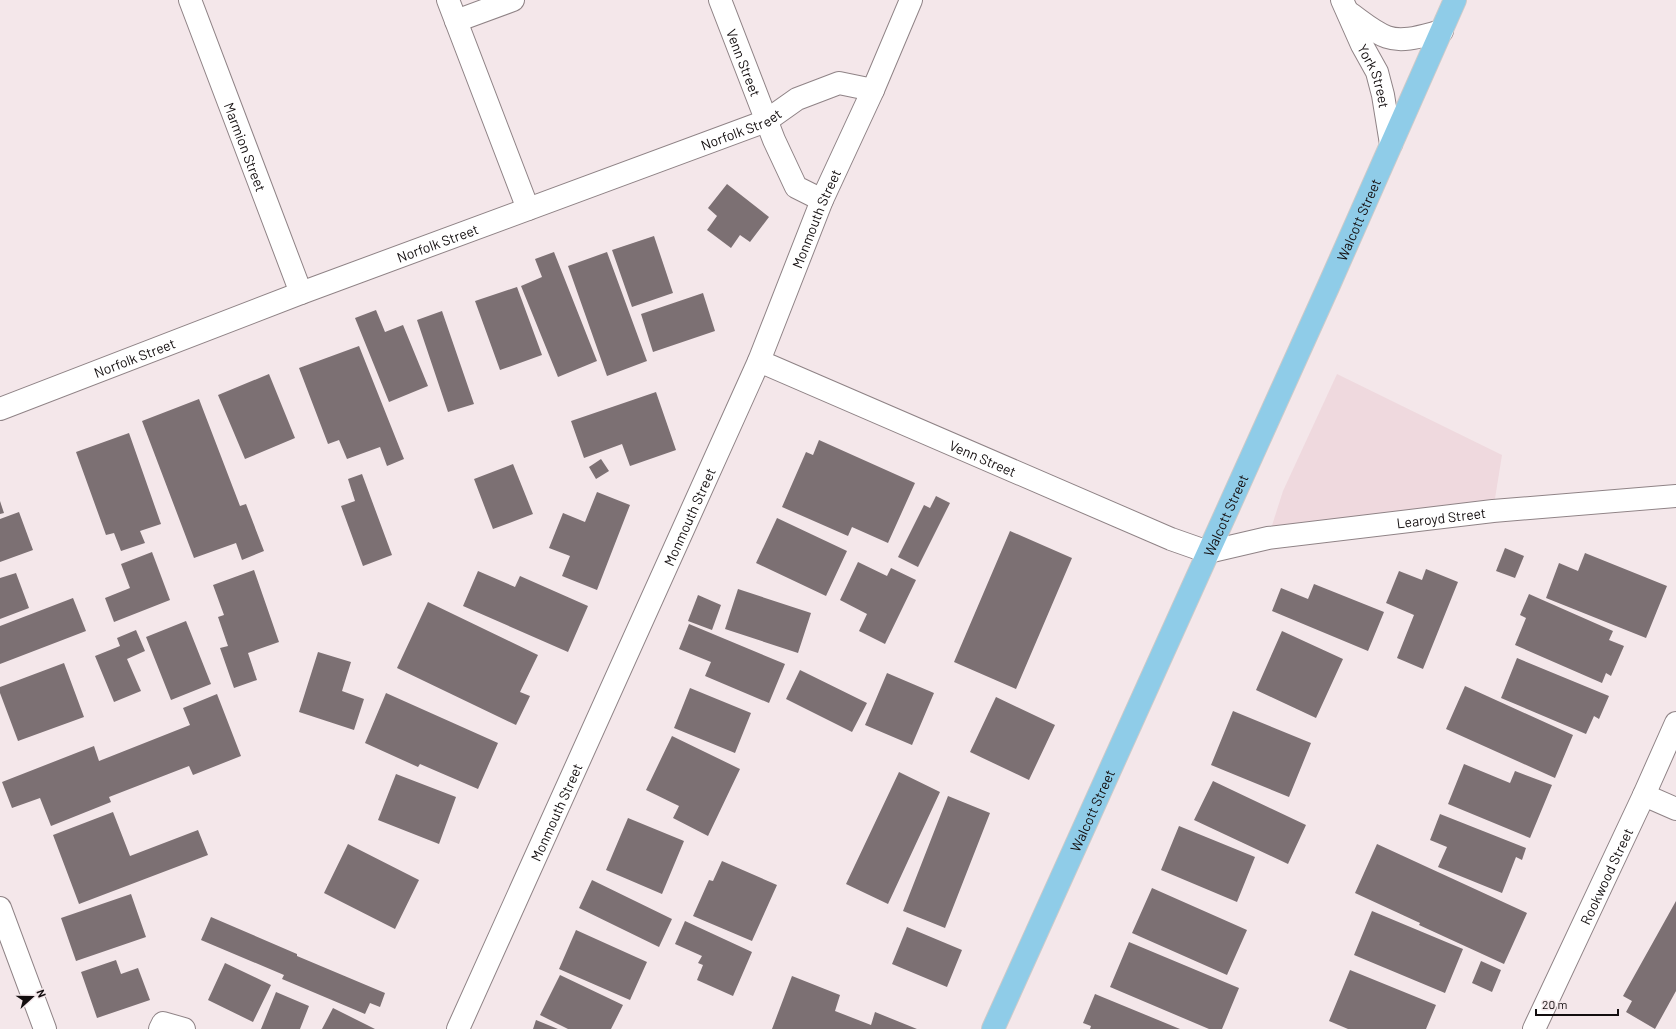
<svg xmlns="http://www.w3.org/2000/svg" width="1676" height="1029" font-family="Barlow,sans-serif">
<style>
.built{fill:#efd9de}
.building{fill:#7c7073}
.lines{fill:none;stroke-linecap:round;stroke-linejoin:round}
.minor-casing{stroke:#8f8386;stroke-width:24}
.major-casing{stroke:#cbcaca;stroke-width:24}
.minor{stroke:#fff;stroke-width:22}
.major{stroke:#8fcce8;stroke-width:22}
.labels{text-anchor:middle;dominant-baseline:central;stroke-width:3.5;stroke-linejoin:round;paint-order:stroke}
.street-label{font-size:14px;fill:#130e0f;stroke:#f4e7ea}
</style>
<rect width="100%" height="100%" fill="#f4e7ea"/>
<path class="built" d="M1337,374l165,81 -9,56 -225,27 15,-47z"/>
<path class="building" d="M727,184l42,33 -19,25 -10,-7 -9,13 -24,-18 10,-14 -9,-8z
M654,236l19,57 -41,14 -20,-57z
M554,252l43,109 -39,16 -37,-91 21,-9 -7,-18z
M607,252l40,109 -40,15 -39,-110z
M517,287l25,68 -42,15 -25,-69z
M703,293l12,38 -62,21 -12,-38z
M376,310l9,22 18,-7 25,61 -39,16 -34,-84z
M442,311l32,93 -26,8 -31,-92z
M359,346l45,113 -17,7 -7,-19 -33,12 -8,-19 -11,4 -29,-76z
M269,374l26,64 -50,21 -27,-64z
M656,392l20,58 -46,16 -8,-22 -38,14 -13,-37z
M199,399l41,107 6,-2 18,47 -22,9 -6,-17 -42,15 -52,-137z
M129,433l32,91 -21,7 5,12 -24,8 -7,-18 -8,2 -30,-83z
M819,440l96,43 -27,60 -36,-16 -4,9 -66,-29 24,-55 7,3z
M601,459l8,12 -13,8 -7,-12z
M513,464l20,50 -40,15 -19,-50z
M362,474l30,81 -29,11 -22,-60 14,-5 -7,-22z
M597,492l33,13 -33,85 -35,-14 8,-20 -21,-8 14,-35 22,9z
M936,496l14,7 -32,64 -20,-10 26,-52 6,3z
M0,501l4,12 -4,1z
M19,512l14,38 -33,12v-43z
M777,518l70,33 -21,45 -70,-33z
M1010,531l62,27 -56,131 -62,-27z
M1505,548l19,8 -9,22 -19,-7z
M152,552l18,48 -56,22 -9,-24 25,-10 -9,-24z
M1585,553l82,33 -21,52 -100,-40 13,-35 19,8z
M858,562l29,14 4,-8 25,12 -31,64 -26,-13 8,-17 -27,-14z
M1426,569l32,13 -35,87 -26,-11 17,-43 -28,-12 13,-32 23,9z
M254,570l25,72 -31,11 9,27 -23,8 -14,-40 8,-2 -10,-29 6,-2 -11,-30z
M478,571l37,16 5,-11 68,30 -20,46 -105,-46z
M16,573l13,35 -29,11v-41z
M1314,584l70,28 -16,39 -96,-40 9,-23 27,11z
M738,589l73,24 -13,40 -73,-24z
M1529,594l84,37 -4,9 15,6 -13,30 -5,-3 -4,10 -87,-38 11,-27 -6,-3z
M698,595l23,10 -9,25 -24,-9z
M73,598l13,33 -86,33v-38z
M428,602l110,53 -18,37 10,4 -14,29 -119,-57z
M186,621l25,63 -40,16 -25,-63z
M689,624l96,40 -16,39 -64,-27 6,-14 -32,-13z
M136,630l9,21 -18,8 14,32 -27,11 -19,-46 25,-10 -3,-8z
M1282,631l61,28 -27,59 -60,-28z
M318,652l33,10 -9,29 22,8 -10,31 -55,-18z
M1517,658l92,38 -10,23 -5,-3 -8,18 -85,-36z
M64,663l20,54 -66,24 -18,-48v-6z
M800,670l67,33 -15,29 -66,-33z
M887,673l47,20 -22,52 -47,-20z
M1465,686l108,49 -18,43 -109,-49z
M690,688l61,25 -16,40 -61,-25z
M386,693l112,50 -20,46 -58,-25 -2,3 -53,-24z
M217,694l24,62 -48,19 -4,-9 -80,31 2,5 -60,24 -11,-28 -28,10 -10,-26 92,-36 5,15 91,-36 -7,-17z
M996,697l59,28 -26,55 -59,-28z
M1233,711l78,32 -22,54 -78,-32z
M672,736l68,33 -32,67 -35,-18 6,-12 -33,-16z
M1464,764l46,19 5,-12 37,14 -22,53 -82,-34z
M899,772l41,20 -52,112 -42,-20z
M396,774l60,23 -17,47 -61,-24z
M1213,781l93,44 -18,39 -94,-44z
M948,796l42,17 -45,115 -42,-17z
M113,812l17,44 68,-26 10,25 -129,49 -26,-69z
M1440,814l86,34 -4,12 -6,-3 -14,36 -64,-26 9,-20 -17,-7z
M628,818l56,23 -22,53 -56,-24z
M1179,826l76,31 -18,45 -76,-32z
M348,844l71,36 -24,49 -71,-36z
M1377,844l150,69 -23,51 -85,-39 1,-2 -65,-30z
M722,861l55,24 -25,56 -59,-25 16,-36 4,1z
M592,880l80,39 -13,28 -80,-39z
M1152,888l95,42 -20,45 -95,-42z
M131,894l15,43 -70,24 -15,-43z
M1676,901v90l-21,38 -29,-17 6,-11 -9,-5z
M1372,911l91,38 -18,44 -91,-38z
M211,917l86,37v2l88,37 -5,14 -10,-4 -5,11 -83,-35 2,-4 -83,-35z
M685,921l67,31 -19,44 -36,-16 6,-15 -5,-2 4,-7 -27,-12z
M907,927l55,23 -15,37 -55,-23z
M576,930l71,32 -17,38 -71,-31z
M1129,942l110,46 -17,41h-13l-99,-42z
M116,960l5,14 17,-6 12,32 -53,18 -16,-46z
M1481,961l20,9 -9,22 -20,-9z
M225,963l46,22 -18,37 -45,-22z
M1350,970l86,35 -10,24h-78l-19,-8z
M560,975l63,30 -12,24h-43l-28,-14z
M792,976l48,19 -5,16 36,14 4,-13 42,17h-145z
M276,992l33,14 -9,23h-39z
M1095,994l85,35h-90l1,-3 -8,-3z
M333,1008l42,21h-53z
M536,1020l22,9h-25z"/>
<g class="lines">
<g class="minor-casing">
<g id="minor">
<path id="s1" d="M190,0l111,293"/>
<path d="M448,0l80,209"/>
<path id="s2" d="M720,0l54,140 22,47 26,13"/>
<path id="s3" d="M1342,0l20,45 15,27 6,23 8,49"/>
<path d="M1348,12c12,8 25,20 39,25 17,6 38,-2 55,-6"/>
<path d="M456,21l57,-21"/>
<path id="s4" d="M759,361l412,178 37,13 60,-14 225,-27 183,-15"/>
<path id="s5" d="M0,409l301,-116 465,-172 31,-22 42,-16 34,7"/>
<path d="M1644,795l32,14"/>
<path d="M0,908l45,121"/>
<path d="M160,1029l3,-6 21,6"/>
<path id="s6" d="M458,1029l301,-668 63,-161 51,-110 38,-90"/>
<path id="s7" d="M1534,1029l110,-234 32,-72"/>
</g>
</g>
<g class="major-casing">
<g id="major">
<path id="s8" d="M993,1029l336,-744 126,-285"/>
</g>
</g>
<use href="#minor" class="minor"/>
<use href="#major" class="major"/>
</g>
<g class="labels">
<g class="street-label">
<text stroke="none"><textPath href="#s2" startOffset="67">Venn Street</textPath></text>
<text stroke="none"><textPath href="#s3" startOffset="83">York Street</textPath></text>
<text stroke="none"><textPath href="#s5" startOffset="792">Norfolk Street</textPath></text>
<text stroke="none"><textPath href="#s1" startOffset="157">Marmion Street</textPath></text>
<text stroke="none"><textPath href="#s6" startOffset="886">Monmouth Street</textPath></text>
<text stroke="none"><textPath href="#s8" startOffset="888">Walcott Street</textPath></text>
<text stroke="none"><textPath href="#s5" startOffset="468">Norfolk Street</textPath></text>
<text stroke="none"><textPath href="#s5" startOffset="144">Norfolk Street</textPath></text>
<text stroke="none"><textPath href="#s4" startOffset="244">Venn Street</textPath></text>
<text stroke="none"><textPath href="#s8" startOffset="564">Walcott Street</textPath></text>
<text stroke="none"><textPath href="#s6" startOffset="562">Monmouth Street</textPath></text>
<text stroke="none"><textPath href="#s4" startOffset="724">Learoyd Street</textPath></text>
<text stroke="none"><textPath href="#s8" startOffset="240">Walcott Street</textPath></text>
<text stroke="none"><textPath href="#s6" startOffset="238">Monmouth Street</textPath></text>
<text stroke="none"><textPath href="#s7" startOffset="169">Rookwood Street</textPath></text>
</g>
</g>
<g transform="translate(32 997) rotate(69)" stroke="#f4e7ea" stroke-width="3" paint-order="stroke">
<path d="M0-3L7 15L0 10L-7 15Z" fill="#130e0f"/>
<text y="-6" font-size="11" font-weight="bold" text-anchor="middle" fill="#130e0f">N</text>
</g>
<path d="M1536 1009v6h82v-6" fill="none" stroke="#130e0f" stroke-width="2"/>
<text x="1542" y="1009" font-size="12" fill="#130e0f" stroke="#f4e7ea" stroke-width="3" paint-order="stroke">20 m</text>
</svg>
